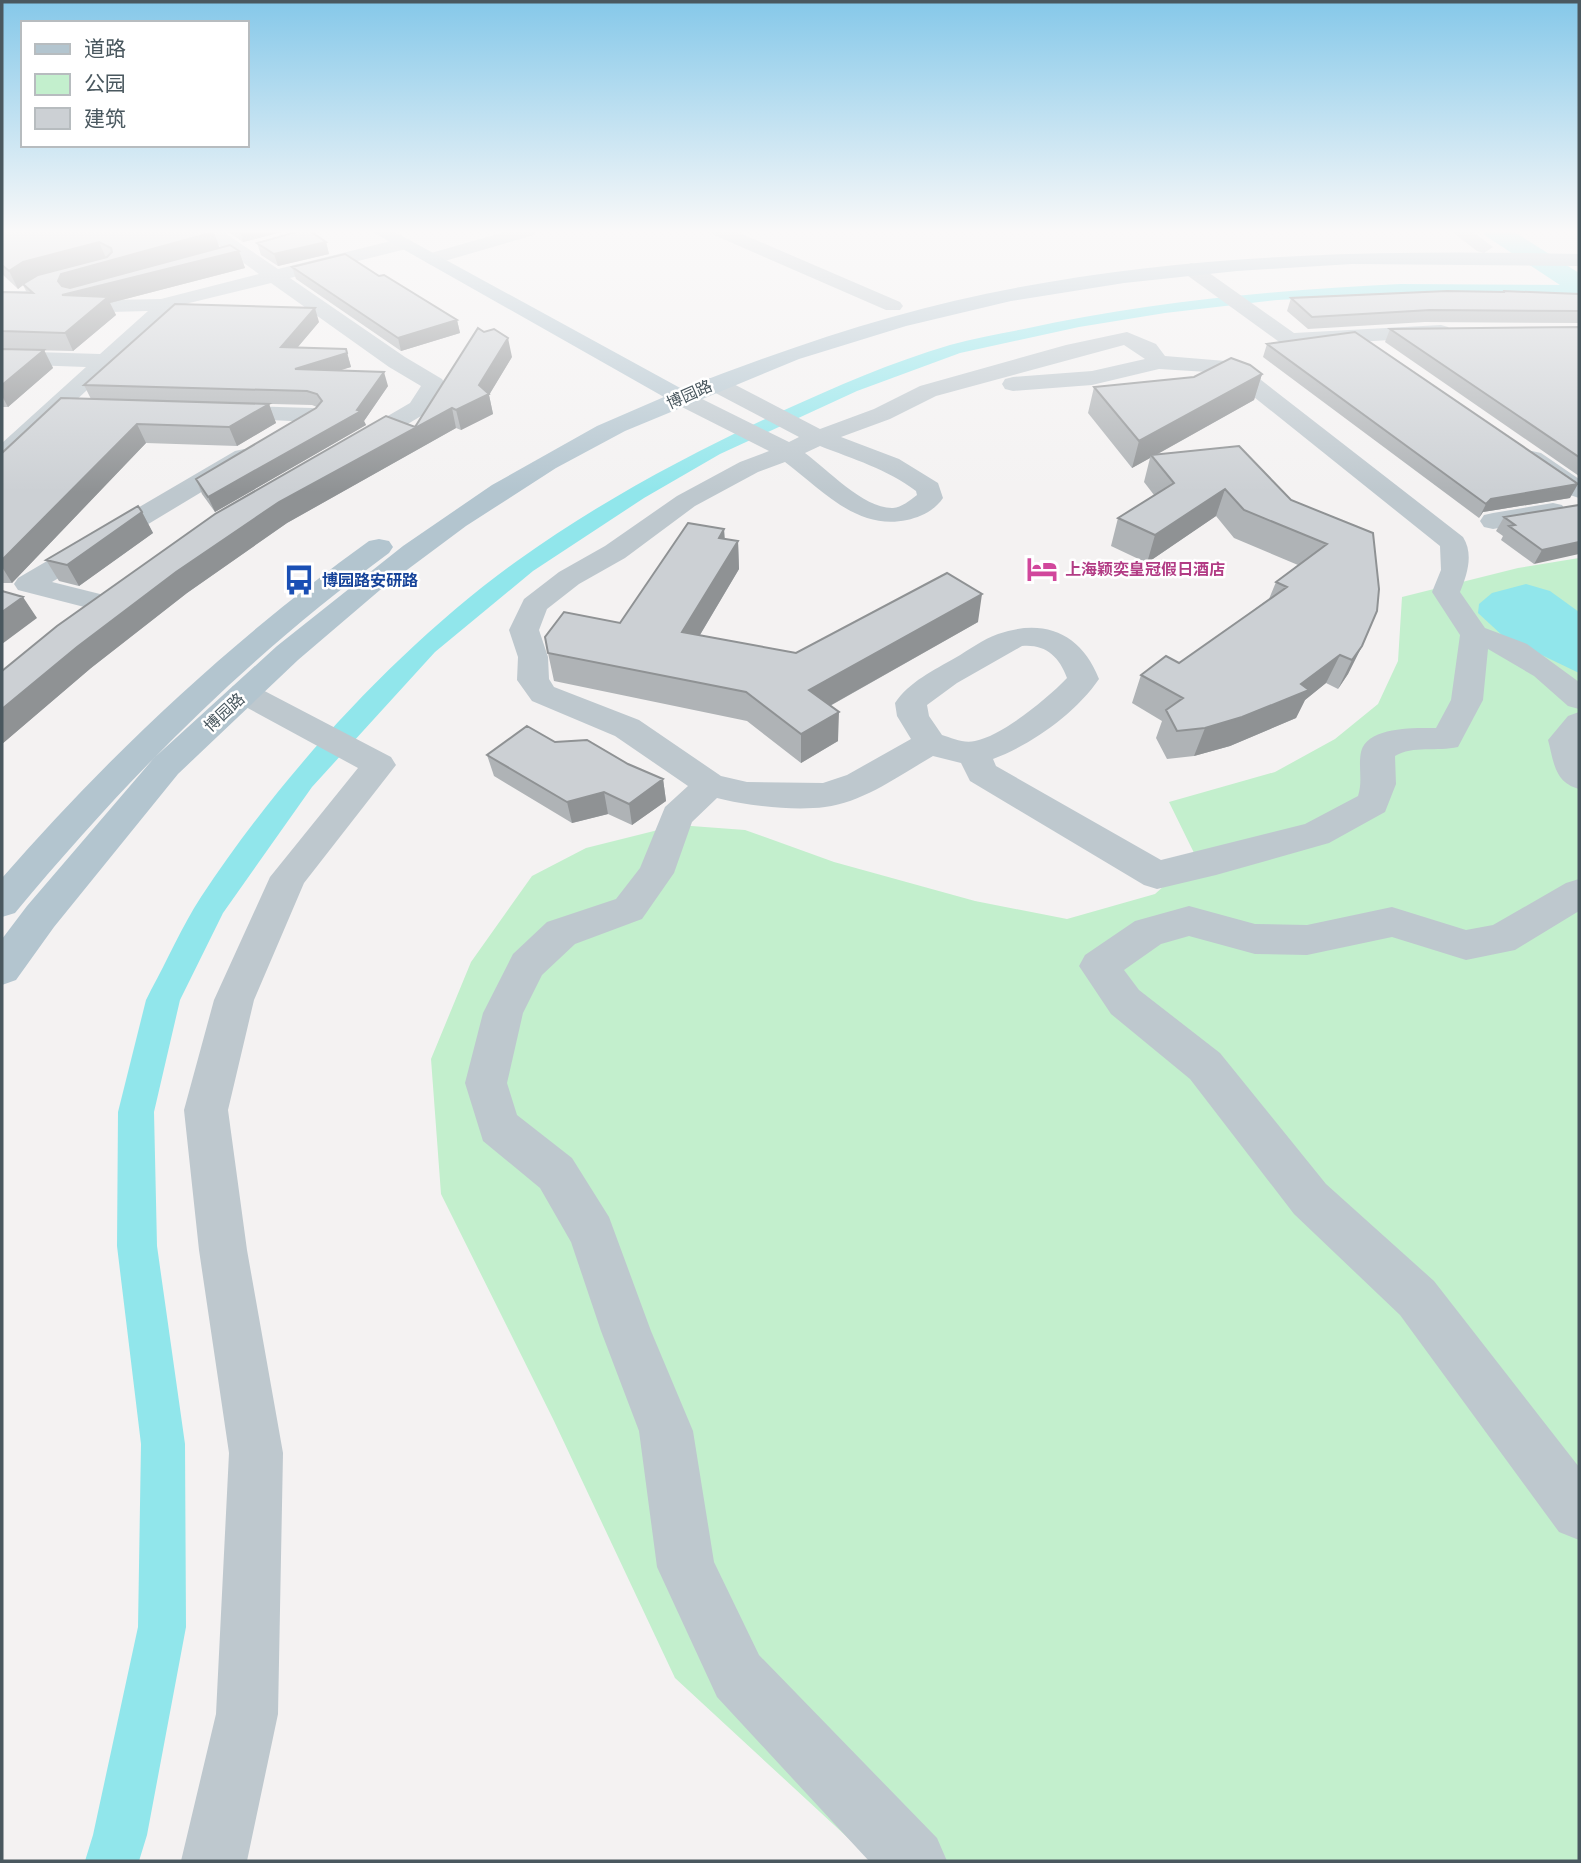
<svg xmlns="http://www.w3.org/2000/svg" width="1581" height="1863" font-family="'Titillium Web','Noto Sans SC',sans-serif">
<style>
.green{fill:#c3efcd}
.water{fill:#91e6eb}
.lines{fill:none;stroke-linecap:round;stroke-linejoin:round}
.canal{fill:#91e6eb;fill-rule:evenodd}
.river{fill:#91e6eb;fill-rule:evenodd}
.minor{fill:#bec8ce;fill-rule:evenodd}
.major{fill:#b3c5cf;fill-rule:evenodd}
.wall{fill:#afb3b6}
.shaded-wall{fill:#8f9294}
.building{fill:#ccd0d4;stroke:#8f9294;stroke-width:2}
.labels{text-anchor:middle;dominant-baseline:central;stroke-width:5;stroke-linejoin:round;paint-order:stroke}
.far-street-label{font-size:16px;fill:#4a585f;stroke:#fff}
.far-hotel-label{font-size:16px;font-weight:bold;fill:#b23c85;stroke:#fff;text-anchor:start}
.far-transit-label{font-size:16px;font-weight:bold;fill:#164399;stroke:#fff;text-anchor:start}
</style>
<rect width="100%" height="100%" fill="#f4f2f2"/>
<path class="green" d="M1579,558v1303h-706l-198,-183 -121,-257 -113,-227 -10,-135 40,-97 61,-86 54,-28 92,-23 67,5 89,32 141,39 92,18 88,-25 41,-37 -27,-55 106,-30 60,-33 43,-35 20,-43 4,-64 116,-29z"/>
<path class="water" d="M1526,584l24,7 29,21v61l-75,-36 -26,-24 1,-9 13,-11z"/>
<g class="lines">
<path class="canal" d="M1400,284l179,1v10l-179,-1 -123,6 -112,13 -86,14 -119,26 -103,38 -137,63 -76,44 -111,73 -98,81 -123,135 -89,126 -43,87 -26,112 3,134 28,198 1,183 -39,208 -8,26h-54l8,-26 45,-208 3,-183 -24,-198 1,-134 28,-112 5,-10c17,-31 31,-64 50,-93 80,-122 198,-251 316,-336 82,-59 172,-107 263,-149 55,-25 112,-50 170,-67 24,-7 49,-11 74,-16 124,-27 249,-39 376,-45z"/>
<path class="river" d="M1482,231h31l66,42v20l-10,-2 -83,-55z"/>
<path class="minor" d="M508,231h29l-3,4 -103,30 -9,-6 2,-4z
M711,231h24l165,71 3,4 -3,4h-14l-172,-75z
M1451,231h21l21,16 -9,6 -7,-2z
M219,232l6,1 53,36 125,-31 7,2 2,4 -2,4 -120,30 115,79 37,22 3,5 -19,29 -63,38 -9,2 -9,-2 -3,-5 3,-5 65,-38 11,-17 -32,-19 -118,-84 -94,23 -166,155 -9,2v-20l84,-76 -84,-3v-13l98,3 48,-43 -38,1 -33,-9h-75v-12h76l33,9 50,-1 98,-25 -46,-33 -3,-4z
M1191,263l7,2 96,68 147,-8 7,2 3,4 -3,4 -7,2 -152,9 -7,-2 -98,-71 -3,-4z
M1127,332l29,12 9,12 73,6 225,175c11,17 4,38 -3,55l25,36 42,16 52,38v27l-11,-3 -34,-30 -46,-27 -5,51 -25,47c-21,5 -45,-2 -63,9l1,28 -11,28 -56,31 -113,32 -59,14 -13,-4 -174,-104 -9,-18 -28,-7c-33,19 -69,46 -108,51 -31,4 -77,-1 -108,-9l-25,24 -18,51 -32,46 -67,25 -33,31 -19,38 -16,70 10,32 55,43 37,59 42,114 42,100 21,131 45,93 178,183 10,23h-78l-152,-164 -60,-130 -18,-136 -38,-100 -30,-89 -31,-54 -57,-47 -18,-58 18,-70 30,-59 34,-32 69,-23 24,-31 25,-61 23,-21 -73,-50 -83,-35 -15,-21 1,-23 -9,-27 15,-31 35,-27 46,-26 72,-50 63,-34 29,-11 -95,-48 -3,-5 3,-5h16l99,49 10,-5 -93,-49 -3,-5 3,-5h16l98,51 54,-20 46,-23 146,-41zM1124,345l21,14 -53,12 -79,6 -8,2 -3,5 3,5 8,2 79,-6 67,-16 65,4 216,173 1,24 -9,22 28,43 -9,65 -15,28c-20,0 -69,-2 -75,24 -3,15 2,29 -3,44l-53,28 -144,36 -165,-94 -3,-7c38,-14 83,-46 106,-80 -18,-46 -55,-61 -101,-45 -15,5 -29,16 -43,24 -21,12 -46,24 -60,45l2,13 14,23 -64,36 -24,8 -76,-1 -26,-6 -82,-56 -85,-33 -5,-8 -1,-22 -9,-27 8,-21 32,-25 46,-26 70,-52 63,-34 27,-10c36,27 72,69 122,58 14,-3 28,-10 36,-22l-5,-15 -39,-24 -58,-22 49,-18 46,-23zM820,446c33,13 67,23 96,45l1,4c-8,6 -15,12 -24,13 -29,1 -66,-39 -88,-55zM1022,646c23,-2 37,10 45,32 -20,21 -64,57 -92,63 -11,3 -23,-3 -33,-6l-13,-19 -2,-11 30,-22z
M219,405l93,3 8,2 4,5 -4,5 -8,2 -101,-5 -4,-5 4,-5z
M244,449l9,2 3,5 -3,5 -201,121 64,16 4,6 -4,6 -10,3 -10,-3 -78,-20 -4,-6 4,-6 217,-127z
M1532,451l9,2 38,26v19l-9,-3 -47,-32 -3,-5 3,-5z
M1553,503l9,2 4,6 -4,6 -69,12 -9,-2 -4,-6 4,-6 9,-2z
M244,683l11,3 136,71 5,8 -92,118 -50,117 -26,110 19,140 36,203 -5,261 -31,147h-66l35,-147 13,-261 -30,-203 -15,-140 30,-110 56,-123 88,-109 -125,-68 -5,-7 5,-7z
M1579,712v77c-25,-7 -25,-27 -31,-49l20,-24z
M1579,879v32l-64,39 -49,10 -74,-23 -85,18 -52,-1 -66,-18 -28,8 -37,26 15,20 81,63 106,131 108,97 145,186v73l-20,-8 -159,-217 -106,-101 -104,-135 -79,-65 -32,-48 6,-11 50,-34 54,-15 66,18 52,1 85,-18 74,23 27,-5 73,-42z"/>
<path class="major" d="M371,231h22l289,158c70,-27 139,-52 210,-72 223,-63 457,-68 687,-63v12l-227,-2 -115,7 -113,12 -113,18 -105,25 -107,33 -174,72 -69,37 -90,58 -86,64 -82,70 -120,114 -124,153 -38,53 -14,5v-46l25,-33 127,-148 123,-112 126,-100 89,-61 105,-59 67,-29z
M379,539l10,2 4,6 -4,6c-143,105 -261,224 -374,360l-13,4v-39c110,-126 231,-239 367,-337z"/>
</g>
<path class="wall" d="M2,231l218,17 19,3 6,17 -135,35 6,12 -43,36 -45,-1h16l9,18 -45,39h-6v-115l25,1 -4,-8 -5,4 -16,-15z
M227,231h59l-43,11z
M326,242l3,12 -51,12 -17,-11 -4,-12z
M292,267l87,9 78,44 3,13 -59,18 -105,-72z
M1503,291l76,3v29l-154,-1 -117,7 -21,-18 4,-13 211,-6z
M319,322l-22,26 49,1 5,18 -12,3 49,16 -24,35 2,4 -151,87 -13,-18 -6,-15 121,-72 -5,-2 -221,-6 -7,-14z
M1579,327v149l-194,-134 5,-13z
M1267,344l303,154 -87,14 -4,6 -216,-161z
M512,357l-23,38 4,19 -32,16 -5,-2 -169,95 -100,70 -96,75 -89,76v-73l413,-244z
M1262,374l-8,26 -98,55 135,45 82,33 -11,113 -14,28 -10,15 -12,-6 -21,17 -9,18 -66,28 -36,10 -27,3 -11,-21 6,-17 -30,-18 9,-28 38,-12 90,-64 7,-17 22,-17 -64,-27 -18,-22 -69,47 -36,-17 7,-28 36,-23 -10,-13 6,-24 -18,10 -44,-55 6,-26z
M61,398l208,6 7,19 -39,23 -91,-3 -134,140h-10v-130z
M1579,505l-45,59 -33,-24 2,-4 -7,-5 8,-14z
M142,512l11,21 -74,53 -20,-5 -13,-21z
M724,529l1,10 13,2 1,28 -39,66 96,18 182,-31 -148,84 8,35 -37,22 -54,-42 -193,-40 -6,-28 72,-30z
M555,742l73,22 35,15 3,22 -34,24 -24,-11 -36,9 -78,-47 -7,-21z"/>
<path class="shaded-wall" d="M240,231h46l-43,11z
M214,232l6,17 19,2 6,17 -135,35 6,12 -43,36 -8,-18 -7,-52 3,-7z
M99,242l7,16 -75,21 -13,10 -9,-18 14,-9z
M326,242l3,12 -51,12 -4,-12z
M315,308l4,14 -33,39 -5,-14z
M457,320l3,13 -59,18 -3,-13z
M508,338l4,19 -23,38 4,19 -32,16 -5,-20 23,-25z
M346,349l5,18 -51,16 -5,-14z
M44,350l9,18 -45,39 -6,-11v-11z
M384,372l4,14 -24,35 2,4 -151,87 -7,-15 149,-87z
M1262,374l-8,26 -102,57 -1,-2 -1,3 -18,10 7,-27z
M269,404l7,19 -39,23 -8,-19z
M452,408l4,20 -169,95 -100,70 -96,75 -89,76v-35l75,-62 99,-75 103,-70z
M137,424l9,19 -134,140 -10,-16v-7z
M1578,484l-8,14 -87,14 -4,6 7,-14 5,-5z
M1225,489l-9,27 -69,47 8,-28z
M142,512l11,21 -74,53 -12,-21z
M724,529l1,28 -6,-19z
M738,541l1,28 -54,91 -3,-28z
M1579,542v12l-45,10 8,-14z
M982,594l-4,28 -170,96 1,-28z
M23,597l14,21 -35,26v-32z
M1362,646l-14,28 -10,15 14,-29z
M1340,655l-14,28 -21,17 -9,18 -66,28 -36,10 11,-28 96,-44z
M839,712l-1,29 -37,22v-29z
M663,779l3,22 -34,24 -3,-21z
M604,792l4,22 -36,9 -5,-21z"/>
<path class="building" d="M2,231h211l1,1 -153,42 -3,7 4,5 8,2 160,-43 9,6 -177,44 46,2 -43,36 -63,-2v-39l31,1 -10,-9 15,-9 69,-18 5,-5 -1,-4 -12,-6 -76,20 -14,9 -7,-6z
M300,231h10l16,11 -52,12 -17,-11z
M345,254l34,22 5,-1 73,45 -59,18 -106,-71z
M1447,291l58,1 -2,-1 76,3v17l-149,-1 -118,7 -21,-19z
M175,304l140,4 -34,39 65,2 1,4 -52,16 89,3 -27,38 4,1 -153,86 -12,-18 120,-71 6,-7 -5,-7 -10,-3 -223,-6z
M1579,327v130l-189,-128z
M478,328l6,4 10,-3 14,9 -29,47 10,9 -33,16 -4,-2 -173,94 -103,70 -99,75 -75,62v-38l55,-45 158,-112 171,-98 29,11z
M1355,332l223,152 -87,15 -5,5 -219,-160z
M2,349l42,1 -42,35z
M1231,358l19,7 12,9 -123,67 -45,-54 100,-10z
M61,398l208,6 -40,23 -92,-3 -135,136v-107z
M1239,446l52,54 82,33 6,56 -2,22 -15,35 -10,14 -12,-5 -39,29 8,6 -67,27 -37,11 -28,3 -11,-21 17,-12 -42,-23 25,-19 13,7 74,-52 34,-24 -11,-5 51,-38 -83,-34 -19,-21 -70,46 -37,-17 56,-35 -23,-28z
M1579,505v37l-37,8 -33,-24 6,-1 -11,-8z
M138,506l4,6 -75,53 -21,-5z
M688,523l36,6 -5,9 19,3 -56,91 114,21 151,-80 35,21 -173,96 30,22 -38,22 -55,-42 -198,-39 -3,-16 19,-25 56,11z
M2,591l21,6 -21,15z
M527,726l28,16 32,-2 41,24 35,15 -34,25 -25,-12 -37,10 -80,-47z"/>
<linearGradient id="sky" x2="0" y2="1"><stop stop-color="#85c8e9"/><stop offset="0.47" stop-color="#faf9f9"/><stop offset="1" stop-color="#faf9f9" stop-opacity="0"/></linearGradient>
<rect width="1581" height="492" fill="url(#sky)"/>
<defs>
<g id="hotel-bare" transform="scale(2.415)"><path d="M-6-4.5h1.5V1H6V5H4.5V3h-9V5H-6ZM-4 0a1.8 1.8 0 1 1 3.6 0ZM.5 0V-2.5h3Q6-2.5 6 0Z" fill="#d1479c" stroke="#fff" stroke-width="2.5" paint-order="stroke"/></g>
<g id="bus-bare" transform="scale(2.415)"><path d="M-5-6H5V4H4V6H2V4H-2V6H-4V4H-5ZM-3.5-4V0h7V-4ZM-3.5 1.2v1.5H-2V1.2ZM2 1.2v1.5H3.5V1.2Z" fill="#1a4fb4" stroke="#fff" stroke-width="2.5" paint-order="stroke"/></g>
</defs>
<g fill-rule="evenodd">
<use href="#hotel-bare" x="1042" y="569"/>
<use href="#bus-bare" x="299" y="580"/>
</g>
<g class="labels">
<g class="far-street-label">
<text transform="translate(689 394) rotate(-24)">博园路</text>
<text transform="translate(224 712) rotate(-43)">博园路</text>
</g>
<g class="far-hotel-label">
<text x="1065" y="569">上海颖奕皇冠假日酒店</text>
</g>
<g class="far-transit-label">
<text x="322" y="580">博园路安研路</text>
</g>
</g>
<rect width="1581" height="1863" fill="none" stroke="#4a585f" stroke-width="7"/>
<rect x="21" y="21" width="228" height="126" fill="#ffffff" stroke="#b7bcbf" stroke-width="2"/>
<rect x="35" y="44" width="35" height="10" fill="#b3c5cf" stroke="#b7bcbf" stroke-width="2"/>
<text x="84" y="56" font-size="21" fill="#4a585f">道路</text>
<rect x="35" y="74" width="35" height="21" fill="#c3efcd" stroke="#b7bcbf" stroke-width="2"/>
<text x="84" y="91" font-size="21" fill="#4a585f">公园</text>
<rect x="35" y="108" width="35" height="21" fill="#ccd0d4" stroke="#b7bcbf" stroke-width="2"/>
<text x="84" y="126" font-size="21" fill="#4a585f">建筑</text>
</svg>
